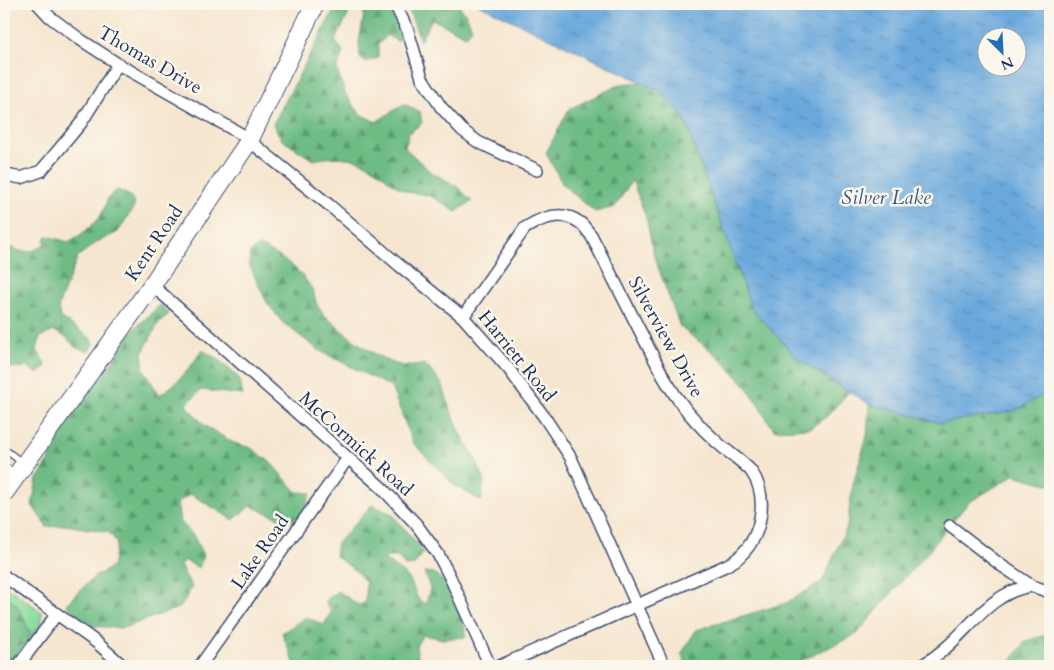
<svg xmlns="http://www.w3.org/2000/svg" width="1054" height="670" font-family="Cardo,serif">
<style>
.grass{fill:url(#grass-tufts);stroke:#52867e}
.forest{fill:url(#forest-firs);stroke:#447671}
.water{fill:url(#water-ripples);stroke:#426c9d;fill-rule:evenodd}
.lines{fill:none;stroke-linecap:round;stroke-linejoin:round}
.lane-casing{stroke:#3c4a6f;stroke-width:8}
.street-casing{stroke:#3c4a6f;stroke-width:14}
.primary-casing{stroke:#3c4a6f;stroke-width:20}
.lane{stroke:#fff;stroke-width:5.5}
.street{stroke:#fff;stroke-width:11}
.primary{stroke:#fff;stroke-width:18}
.labels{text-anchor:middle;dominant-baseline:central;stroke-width:5;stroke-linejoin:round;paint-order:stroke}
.street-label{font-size:19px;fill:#1b2f5e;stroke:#fbf7ec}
.water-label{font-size:20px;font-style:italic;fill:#37598a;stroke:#fbf7ec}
</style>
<defs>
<pattern id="grass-tufts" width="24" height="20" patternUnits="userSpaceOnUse" patternTransform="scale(1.25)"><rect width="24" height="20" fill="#89dc9d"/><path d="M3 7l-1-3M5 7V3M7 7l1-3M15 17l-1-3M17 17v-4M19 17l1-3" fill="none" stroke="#76bd8a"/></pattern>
<pattern id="forest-firs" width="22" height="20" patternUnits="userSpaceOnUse" patternTransform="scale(1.25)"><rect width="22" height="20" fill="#6ebc84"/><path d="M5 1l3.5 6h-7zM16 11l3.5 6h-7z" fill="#5a996f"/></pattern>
<pattern id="water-ripples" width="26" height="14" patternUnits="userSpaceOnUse" patternTransform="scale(1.25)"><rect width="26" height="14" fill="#6aa8dc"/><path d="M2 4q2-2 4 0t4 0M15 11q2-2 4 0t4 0" fill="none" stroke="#5689b6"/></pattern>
</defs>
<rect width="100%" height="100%" fill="#fbf7ec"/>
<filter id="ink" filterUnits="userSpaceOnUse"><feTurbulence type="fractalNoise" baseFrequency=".02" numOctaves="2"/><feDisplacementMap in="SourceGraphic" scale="10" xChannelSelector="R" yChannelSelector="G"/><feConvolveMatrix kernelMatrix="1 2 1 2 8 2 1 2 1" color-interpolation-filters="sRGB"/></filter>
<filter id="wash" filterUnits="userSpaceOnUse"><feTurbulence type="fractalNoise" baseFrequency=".0096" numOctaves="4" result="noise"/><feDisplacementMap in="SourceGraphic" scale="20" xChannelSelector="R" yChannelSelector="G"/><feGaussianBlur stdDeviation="1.12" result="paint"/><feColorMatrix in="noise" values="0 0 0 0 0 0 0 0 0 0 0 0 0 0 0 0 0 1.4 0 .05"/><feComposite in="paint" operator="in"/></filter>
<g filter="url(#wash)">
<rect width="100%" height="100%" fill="#f6e6cf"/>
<path class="grass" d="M4,585l38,27 -2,14 -29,40h-7z"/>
<path class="forest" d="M336,4h17c-5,12 -12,24 -18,37l8,10 -6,19 9,25 14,19 16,8 28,-18 16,8 2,11 -13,10 -4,15 26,24 27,15 14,14 -16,11c-8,-5 -21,-15 -30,-17 -8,-3 -12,0 -22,-5 -10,-4 -17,-12 -25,-18 -20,-16 -42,-17 -66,-12l-31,-20 -9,-16 61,-114z
M363,4h24l16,33 -6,4 -10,-6 -9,10v13l-13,4 -5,-4 -1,-16 5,-28z
M407,4h50l8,9 7,15 -6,8 -34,-17 -12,22z
M641,82l19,9 23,24 69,194 46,50 51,33 -23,25 -16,11 -36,2 -28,-44 -28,-30 -38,-29 -26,-71 -8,-39 -14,-37 -17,27 -20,5 -32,-27 -17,-32 23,-44 52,-25z
M118,190l12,6 5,9 -17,27 -19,9 -21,15 -20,51 2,10 30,21 4,7 -6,6 -12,-3 -10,-11 -12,-6 -14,6 -3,13 9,16 -7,8 -13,-7 -22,1v-127c11,13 29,14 41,2l-1,-3 3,-4 21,6c11,-6 25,-15 32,-26 8,-12 4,-18 18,-26z
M259,246c22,10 40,22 53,43 3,6 3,13 6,18 14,19 65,58 88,59 6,1 13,-1 19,-2l18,21 6,21 11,26 13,22 11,25 -3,22 -27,-16 -41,-42 -22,-56 -71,-36 -38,-29 -16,-21 -17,-37 1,-11z
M161,304l8,10 -10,8 -16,30v16l16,27c19,-11 31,-27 43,-45l16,9 21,19 4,17 -42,-5 -15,15 19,21 29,17 17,5 18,13 28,31 14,1 -8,22 -15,7 -37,-16 -18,14 -42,-26 -14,9 3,18 13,14 10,20 -4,13 -15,-8 -4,6 12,21 -11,20 -58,21 -37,-2 -20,-22 28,-27 18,-10 5,-24 -8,-11 -44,-7 -18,2 -15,-22 5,-26 12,-18 11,-28 19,-29 29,-35 19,-33z
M1050,391v94l-36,-10 -46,28 -46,56 -17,18 -48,57 -67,32h-103l-5,-13 14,-23 90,-27 36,-21 25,-55 6,-43 14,-48 2,-32 72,19 73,-12z
M372,505l20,9 32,38 -10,13 -9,1 -7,-9h-14c6,10 17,12 24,21 9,11 4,19 18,26l4,-16 -6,-16 10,1 14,13 13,23 5,28 -23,2 -20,-4 -7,11 4,20h-126v-4l-12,-29 24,-16 18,8 7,-13 -6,-11 13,-10 20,14 7,-2 1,-21 -10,-11 -21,-15 2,-13z
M4,595l13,10 14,30 -25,31h-2z
M1050,634v32h-43l19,-25z"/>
<path class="water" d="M478,4h572v387l-36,20 -73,12 -72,-19 -71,-45 -46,-50 -69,-194 -23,-24zM986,38h30v30h-30z"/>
</g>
<g filter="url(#ink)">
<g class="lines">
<g class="lane-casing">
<path id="lane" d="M4,449l19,14
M4,465l12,10"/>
</g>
<g class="street-casing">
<path id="street" d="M38,4l12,13 31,23 37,24 123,70 88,71 71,61 63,51 45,51 37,50 26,40 93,208
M395,4l13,27 14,47 19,29 21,23 16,12 59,28
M4,173l7,3 10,2 20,-7 40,-48 37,-59
M152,285l229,202 35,37 22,30 12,23 40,89
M463,317l62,-89c16,-10 37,-18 54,-6 5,3 8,9 12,13l72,141c15,26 33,48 56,68 10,9 23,17 32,27 18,25 11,64 -10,84 -4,5 -10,8 -16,11l-225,100
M950,526l52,40 30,20 18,6
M4,576l92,66 27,24
M18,666l38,-51
M200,666l148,-208
M921,666c10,-6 19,-13 28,-21 25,-23 47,-55 83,-59"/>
</g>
<g class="primary-casing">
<path id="primary" d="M4,493l148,-208 97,-144 66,-137"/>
</g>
<use href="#lane" class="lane"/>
<use href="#street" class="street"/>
<use href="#primary" class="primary"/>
</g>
</g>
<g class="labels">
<g class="street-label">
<text transform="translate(150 60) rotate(30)">Thomas Drive</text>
<text transform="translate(154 243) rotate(-56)">Kent Road</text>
<text transform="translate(666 337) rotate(61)">Silverview Drive</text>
<text transform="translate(517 356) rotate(51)">Harriett Road</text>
<text transform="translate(356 444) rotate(42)">McCormick Road</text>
<text transform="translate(260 552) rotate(-55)">Lake Road</text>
</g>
<g class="water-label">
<text x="886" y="197">Silver Lake</text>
</g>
</g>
<rect width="1054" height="670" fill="none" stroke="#fbf7ec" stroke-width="20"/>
<g transform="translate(1002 52) rotate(156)"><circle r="24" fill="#fbf7ec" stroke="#a1a7b3"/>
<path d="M0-4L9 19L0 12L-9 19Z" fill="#1f6fb2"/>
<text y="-8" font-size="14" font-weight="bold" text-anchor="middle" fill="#1b2f5e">N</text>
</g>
</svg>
